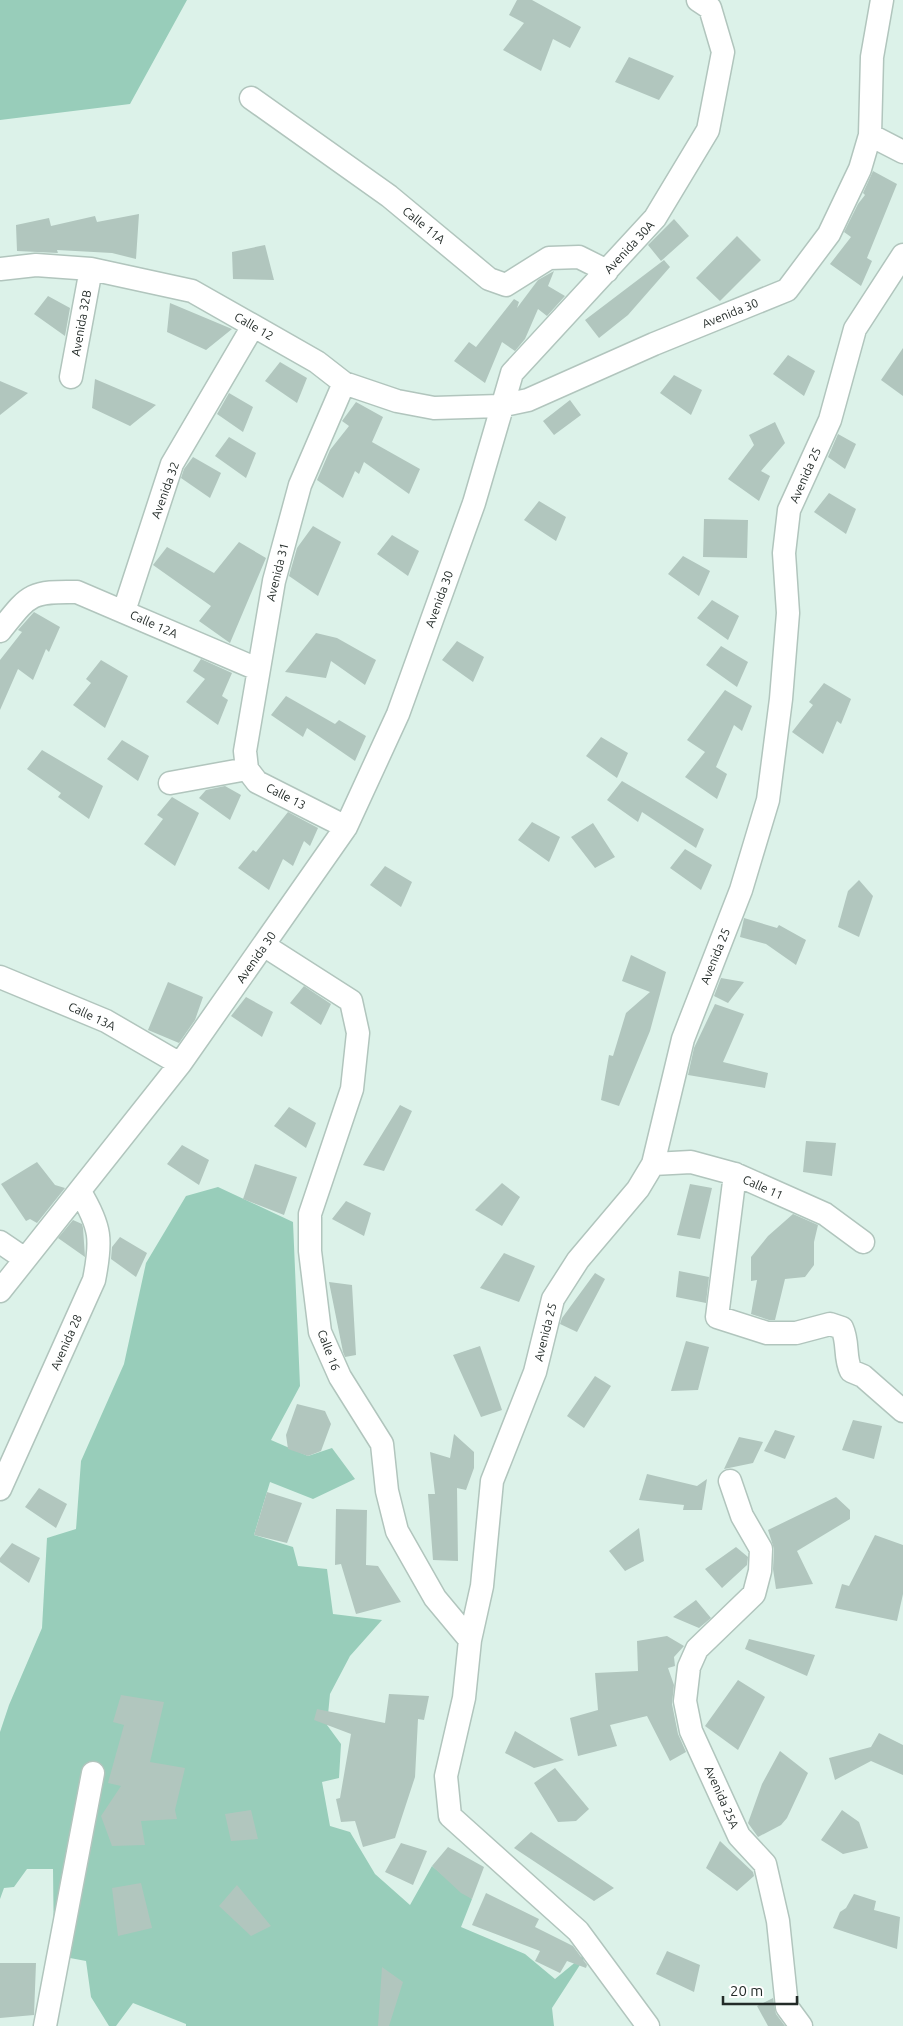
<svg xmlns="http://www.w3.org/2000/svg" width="903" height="2026" font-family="Ubuntu,sans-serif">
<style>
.green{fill:#98cdba}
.building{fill:#b1c6be}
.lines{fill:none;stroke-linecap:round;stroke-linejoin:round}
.minor-casing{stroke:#b1c5bd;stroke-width:25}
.minor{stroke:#fff;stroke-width:22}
.labels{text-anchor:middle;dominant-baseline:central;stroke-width:5;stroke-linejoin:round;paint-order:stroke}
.street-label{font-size:12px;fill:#232b28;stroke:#fff}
</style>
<rect width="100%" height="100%" fill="#dcf2e9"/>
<path class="green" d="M0,0h187l-57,104 -130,16z
M218,1187l75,35 7,164 -29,54 37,16 24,-8 23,31 -42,20 -43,-17 -16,53 39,12 5,19 29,3 6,45 49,6 -32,36 -20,38 -3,31 14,19 -2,34 -17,4 8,44 20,6 25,42 35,31 22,-39 40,33 -11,28 64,27 30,25 34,-28 -37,57 2,18h-368v-2l-53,-21 -17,23h-7l-18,-29 -5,-36 -32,-6 -1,-86h-26l-13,18 -10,1 -4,11v-167l9,-27 33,-77 5,-90 29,-9 5,-68 43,-97 22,-101 40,-67z"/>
<path class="building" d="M517,0h15l49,27 -11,21 -17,-9 -12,32 -38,-21 21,-27 -15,-8z
M629,57l45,19 -15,24 -44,-18z
M873,171l24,13 -30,74 5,3 -11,25 -31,-22 21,-27 -7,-5 14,-28 7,-9 -2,-2z
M139,214l-3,45 -24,-6 -55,-3 1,3 -41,-2 -1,-26 33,-7 2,8 44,-10 2,6z
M674,219l15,17 -28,25 -13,-16z
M737,236l24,24 -41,41 -24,-23z
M265,245l9,35 -41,-1 -1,-27z
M664,260l6,7 -42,48 -29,23 -14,-18z
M554,271l-6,15 17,10 -18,20 -9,-7 -13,30 -10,12 -13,-9 -17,41 -31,-22 15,-19 7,5 38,-48 5,3 -2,6 21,-28z
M48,296l22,12 -5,28 -31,-22z
M170,303l62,26 -26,21 -39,-18z
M903,348v48l-22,-16z
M788,355l27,16 -11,25 -31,-22z
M280,362l27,16 -10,25 -32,-22z
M674,375l28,15 -11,25 -31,-22z
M95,379l61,26 -26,21 -38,-18z
M0,381l28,12 -28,22z
M229,393l24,14 -10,25 -26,-18z
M570,400l11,15 -27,20 -11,-14z
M356,402l27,15 -11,25 48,27 -11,25 -45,-32 -5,12 -4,-3 -12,27 -26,-18 13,-30 19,-24 -7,-5z
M775,422l10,21 -24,28 9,5 -11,25 -31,-22 26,-34 -5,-10z
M838,434l18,10 -11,25 -17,-12z
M229,437l27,16 -10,25 -31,-22z
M193,457l28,16 -11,25 -29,-20 3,-9z
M829,493l27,16 -10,25 -32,-22z
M539,501l27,16 -10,24 -32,-21z
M704,519l44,1 -1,38 -44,-1z
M313,526l28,16 -23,54 -29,-20 8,-28z
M392,535l27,16 -11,25 -31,-22z
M239,542l27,16 -36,85 -31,-22 12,-15 -58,-41 14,-18 47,26z
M683,556l27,15 -11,25 -31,-22z
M712,600l27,16 -11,24 -31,-22z
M34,612l26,15 -11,25 -3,-3 -13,31 -15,-11 -18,41v-50l22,-28 -4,-2z
M316,633l21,5 39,22 -11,25 -34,-24 -5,17 -41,-6z
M457,641l27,16 -11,25 -31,-22z
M721,646l27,16 -11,25 -31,-22z
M201,659l31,14 -10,23 6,4 -10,25 -32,-23 19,-23 -12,-8z
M101,660l27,16 -23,52 -32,-23 18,-22 -5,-4z
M824,683l27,16 -10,25 -4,-3 -14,33 -31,-22 21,-27 -4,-3z
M725,690l27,16 -10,25 -8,-6 -18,42 11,7 -10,25 -32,-22 20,-25 -18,-12z
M286,696l49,28 4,-4 27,16 -11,25 -48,-33 -4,9 -32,-22z
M601,737l27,16 -11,25 -31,-22z
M122,740l27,16 -11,25 -31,-22z
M42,750l61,36 -14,33 -31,-22 3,-4 -34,-24z
M622,781l82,48 -8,19 -54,-36 -4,10 -31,-22z
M225,786l16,9 -11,25 -31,-22 7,-8z
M172,797l27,16 -24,53 -31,-22 19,-25 -6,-4z
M288,812l30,16 -8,18 -6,-5 -11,25 -10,-7 -14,31 -31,-22 15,-18 3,2z
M532,822l28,15 -11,25 -31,-22z
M593,823l22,34 -20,11 -24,-31z
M685,849l27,16 -11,25 -31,-22z
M385,866l27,16 -11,25 -31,-22z
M859,880l14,16 -14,41 -21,-10 10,-36z
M744,918l33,10 2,-3 27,15 -10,25 -30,-21 -26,-7z
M631,955l35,17 -16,59 -31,75 -18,-6 8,-45 4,1 13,-43 24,-21 -28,-11z
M721,978l23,4 -16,21 -14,-7z
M168,982l35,15 -8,23 -16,23 -31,-13z
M304,986l27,18 -10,21 -31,-22z
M246,997l27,15 -11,25 -31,-21z
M715,1004l29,10 -21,48 45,11 -3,15 -77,-13 6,-27z
M400,1105l12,6 -28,60 -21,-6z
M289,1107l27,16 -10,25 -32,-22z
M806,1141l30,2 -4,33 -29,-4z
M182,1145l27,15 -10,25 -32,-21z
M37,1162l18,23 10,3 -28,35 -7,-4 -4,2 -25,-37z
M255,1164l42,13 -13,38 -41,-16z
M502,1183l18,14 -18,29 -27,-16z
M690,1184l22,4 -12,51 -23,-4z
M346,1201l25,12 -7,23 -32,-17z
M793,1214l25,11 -4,17v23l-9,12 -20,2 -10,41h-6l-18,-6 6,-34 -6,1v-24l17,-21z
M73,1220l9,4 1,4 2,29 -27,-19z
M120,1237l27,16 -11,24 -25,-18 1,-12z
M504,1253l31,13 -16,36 -39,-14z
M679,1271l30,6 -3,26 -30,-6z
M595,1273l10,6 -28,53 -17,-8 2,-6z
M329,1282l23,3 4,70 -11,2 -2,-5z
M686,1341l23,6 -11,43 -27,1z
M480,1346l22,64 -21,7 -28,-62z
M595,1376l16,10 -27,42 -17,-12z
M297,1404l28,7 6,13 -10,27 -13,5 -20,-7 -2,-14z
M853,1420l29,6 -8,33 -32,-9z
M775,1430l20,6 -10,23 -21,-8z
M454,1434l20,18v16l-8,22 -9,-2 1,73 -25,-1 -5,-66h7l-5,-42 20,6z
M739,1437l24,5 -10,21 -29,6z
M647,1474l50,12 10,-7 -5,31h-19l1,-5 -45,-5z
M39,1488l28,16 -11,24 -31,-21z
M267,1492l35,11 -15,40 -33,-8z
M836,1497l14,13v9l-53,32 16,33 -37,5 -3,-20 1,-20 -6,-19z
M336,1509l31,1 -1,55 12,1 23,36 -45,12 -15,-50 -6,1z
M639,1528l5,33 -19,10 -16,-20z
M875,1535l28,10v49l-6,27 -62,-13 7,-24 7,2z
M12,1543l28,15 -11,25 -29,-21v-4z
M736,1547l12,10 -1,8 -25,23 -17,-19z
M696,1600l15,18 -12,10 -26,-11z
M667,1636l17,10 -10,11 1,9 -7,2 6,17 -2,19 6,30 8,18 -16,9 -23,-45 -37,9 7,21 -39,10 -8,-38 28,-8 -3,-37 43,-2 -1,-30z
M749,1639l66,16 -8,21 -62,-27z
M738,1680l27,17 -27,53 -33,-24z
M389,1694l40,2 -5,24 -6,-1 -3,58 -20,61 -32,9 -8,-26 -14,1 -5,-23 4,-1 11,-64 -37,-14 3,-11 68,14z
M121,1695l43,7 -14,60 35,6 -10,42 2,9 -36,2 4,24 -33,1 -11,-30 20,-30 -13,-3 16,-58 -11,-3z
M515,1731l49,29 -30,8 -29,-15z
M879,1733l24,12v30l-32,-14 -36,19 -6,-22 42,-11z
M780,1751l28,22 -21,45 -6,7 -23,12 -10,-14 14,-39z
M555,1768l34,41 -13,12 -18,1 -24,-39z
M251,1810l7,29 -27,2 -6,-27z
M842,1810l17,12 9,26 -25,6 -22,-14z
M531,1832l83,56 -20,13 -80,-53z
M720,1841l33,31 1,4 -17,15 -31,-23z
M401,1843l26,8 -14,34 -28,-13z
M448,1847l36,20 -12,32 -11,-6 -29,-27z
M141,1883l11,45 -34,8 -6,-48z
M237,1885l34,41 -20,10 -32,-30z
M486,1893l53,26 -4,8 38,19 14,19 -1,3 -19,-7 -7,12 -25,-12 5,-10 -68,-26z
M854,1894l22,7 -2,9 26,7 -3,32 -64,-21 7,-16 6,-4z
M667,1951l33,14 -6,27 -38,-18z
M0,1963h36l-2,52 -34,3z
M382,1967l21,15 -14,44h-11z
M773,1998l3,16 9,12h-17l-11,-20z"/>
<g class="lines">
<g class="minor-casing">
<path id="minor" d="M251,98l138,98 100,83 17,6 43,-27 30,-1 28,14
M870,135l33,17
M0,269l36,-4 55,4 101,22 125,71 27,21 53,18 37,7 66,-2 28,-6 126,-56 133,-54 42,-56 31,-65 10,-34 2,-78 10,-57
M71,377l20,-108
M124,611l48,-147 81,-138
M0,631c29,-36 29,-40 77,-39l180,77
M247,769l-2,-18 29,-170 26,-96 44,-102
M170,783l77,-14 10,13 89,45
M265,946l86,55 7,32 -6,56 -42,125v37l10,81 20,45 42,67 5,47 10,40 38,67 35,42
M0,977l106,44 74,43
M653,1164l38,-2 44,12 90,40 38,28
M735,1174l-18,143 50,16h29l34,-9 12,4c7,15 2,29 9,43l12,5 40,35
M0,1242l25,17
M0,1291l180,-227 166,-237 52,-113 76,-211 38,-130 143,-155 53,-88 15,-78 -13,-44 -12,-8
M730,1481l12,35 19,33 -1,22 -6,23 -57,55 -8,18 -4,34 6,30 48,105 26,28 13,57 9,86 14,19
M0,1489l94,-209c8,-40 7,-53 -14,-88
M45,2026l48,-253
M648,2026l-70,-95 -128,-115 -4,-40 18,-78 6,-58 12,-54 10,-105 43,-109 18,-73 25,-39 60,-71 15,-25 30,-125 58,-149 27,-90 13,-101 7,-86 -4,-60 5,-43 41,-90 25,-91 48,-74"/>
</g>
<use href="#minor" class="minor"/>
</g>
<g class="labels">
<g class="street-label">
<text transform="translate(424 225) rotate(39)">Calle 11A</text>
<text transform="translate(629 247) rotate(-47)">Avenida 30A</text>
<text transform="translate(730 313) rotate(-22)">Avenida 30</text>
<text transform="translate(81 323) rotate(-80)">Avenida 32B</text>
<text transform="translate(254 326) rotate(30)">Calle 12</text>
<text transform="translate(805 475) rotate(-66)">Avenida 25</text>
<text transform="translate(165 490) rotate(-70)">Avenida 32</text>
<text transform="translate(277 572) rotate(-76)">Avenida 31</text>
<text transform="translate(439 599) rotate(-70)">Avenida 30</text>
<text transform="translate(154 624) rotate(24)">Calle 12A</text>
<text transform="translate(286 796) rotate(27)">Calle 13</text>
<text transform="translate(715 956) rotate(-68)">Avenida 25</text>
<text transform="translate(256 957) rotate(-55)">Avenida 30</text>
<text transform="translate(92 1016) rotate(25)">Calle 13A</text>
<text transform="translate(763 1187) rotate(24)">Calle 11</text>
<text transform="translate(545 1332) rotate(-76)">Avenida 25</text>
<text transform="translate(66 1342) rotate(-66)">Avenida 28</text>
<text transform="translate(329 1350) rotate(69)">Calle 16</text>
<text transform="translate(722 1797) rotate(66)">Avenida 25A</text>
</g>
</g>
<path d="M723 1996v8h74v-8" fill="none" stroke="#232b28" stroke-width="2.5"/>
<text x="730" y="1996" font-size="15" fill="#232b28" stroke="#ffffff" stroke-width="4" paint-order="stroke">20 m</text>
</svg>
